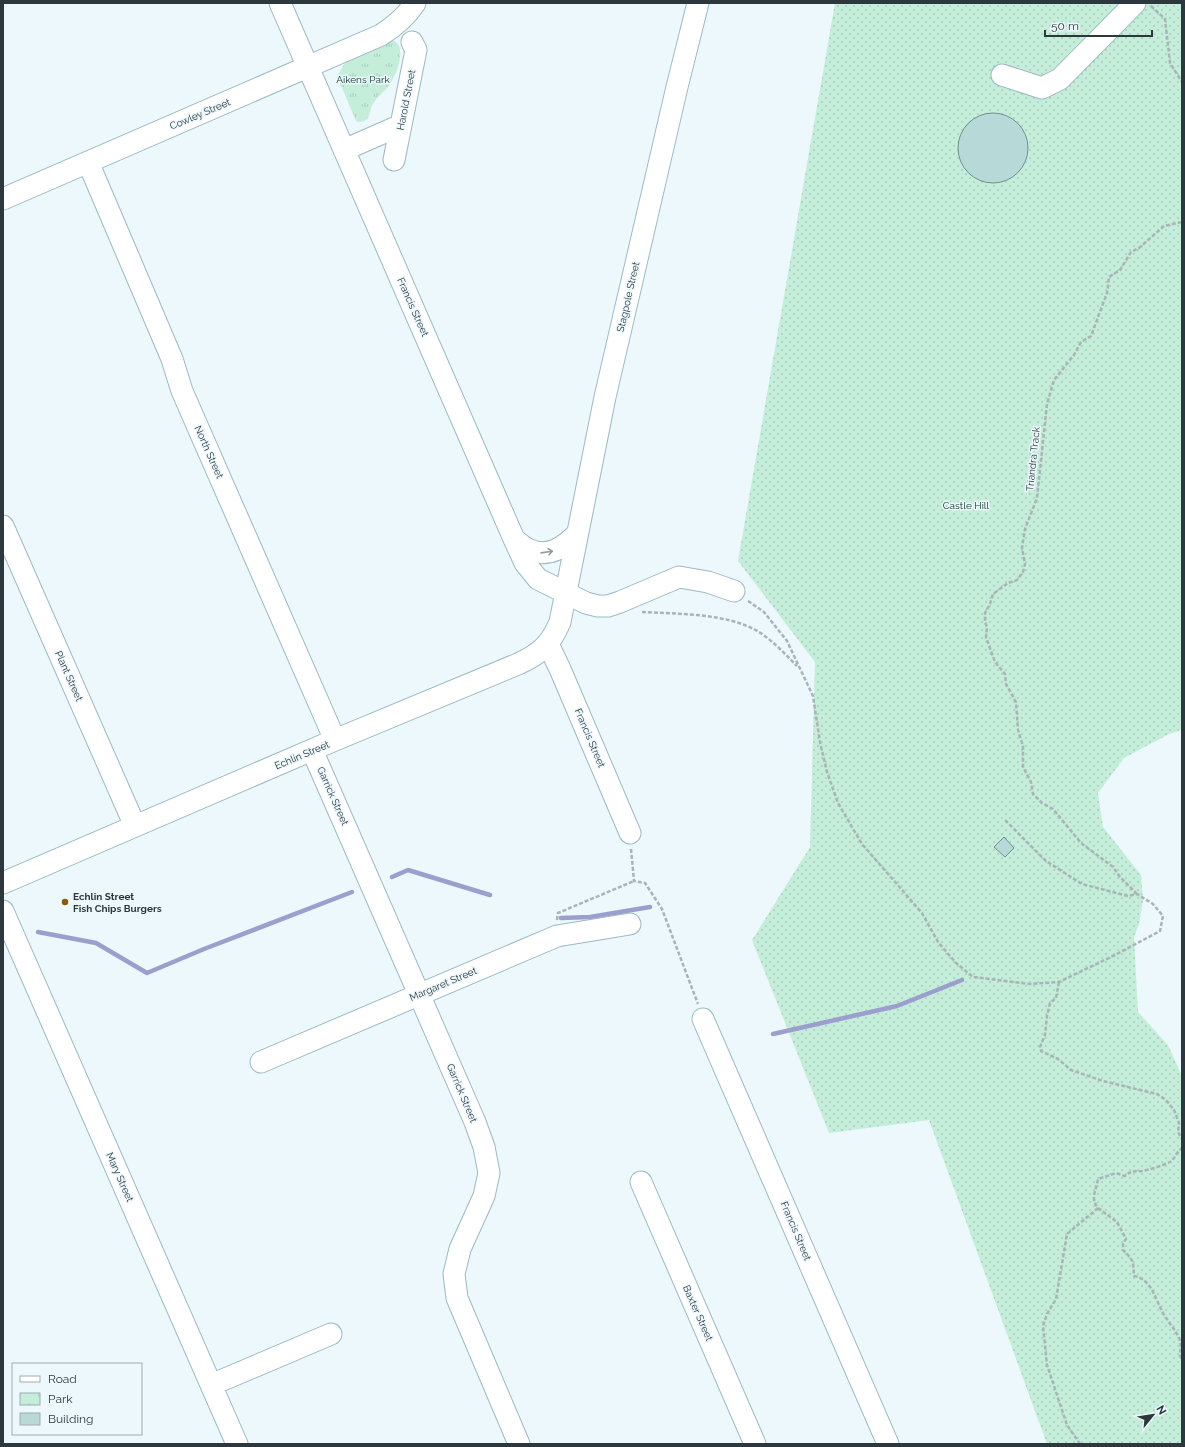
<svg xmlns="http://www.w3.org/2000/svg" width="1185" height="1447" font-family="Raleway,sans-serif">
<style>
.grass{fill:url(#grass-dots)}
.park{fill:url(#park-tufts)}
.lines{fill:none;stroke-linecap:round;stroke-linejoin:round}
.stream{stroke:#9c9fcd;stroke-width:4.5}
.building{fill:#b7d9d7;stroke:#6f8f8d}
.minor-casing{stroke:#9cb9c4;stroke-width:23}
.path{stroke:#a8b4b8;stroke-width:2.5;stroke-dasharray:4 2;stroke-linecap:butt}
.minor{stroke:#fff;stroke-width:21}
.oneway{stroke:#969c9e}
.poi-dot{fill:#8a5b00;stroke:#ecf8fc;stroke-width:1.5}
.labels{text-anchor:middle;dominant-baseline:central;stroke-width:3;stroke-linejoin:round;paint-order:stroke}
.park-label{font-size:10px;fill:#053423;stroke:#ecf8fc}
.street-label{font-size:10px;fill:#2c383d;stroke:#ecf8fc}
.poi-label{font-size:10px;font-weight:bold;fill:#2c383d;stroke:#ecf8fc;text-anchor:start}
</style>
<defs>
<pattern id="grass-dots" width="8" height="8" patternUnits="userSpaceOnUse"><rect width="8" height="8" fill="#c4eed9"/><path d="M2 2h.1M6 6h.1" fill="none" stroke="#a9cdbb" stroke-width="1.8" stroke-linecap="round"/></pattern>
<pattern id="park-tufts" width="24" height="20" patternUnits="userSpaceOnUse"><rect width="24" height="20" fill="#c4eed9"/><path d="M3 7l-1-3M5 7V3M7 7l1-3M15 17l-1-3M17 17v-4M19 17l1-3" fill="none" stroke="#a9cdbb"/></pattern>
</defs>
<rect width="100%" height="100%" fill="#ecf8fc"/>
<path class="grass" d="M835,3h347v727l-13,4 -45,24 -26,35 5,34 38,48 2,25 -4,24 -5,13 4,75 30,33 14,31v368h-135l-118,-324 -100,13 -77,-193 58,-93 5,-185 -77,-101z"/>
<path class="park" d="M385,40c27,-3 12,36 3,47 -4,5 -10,8 -13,14 -4,5 -5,11 -7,18 -4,2 -7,4 -12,2l-19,-45 8,-13z"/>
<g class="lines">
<path class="stream" d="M392,877l16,-7 82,25
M561,918l29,-1 60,-10
M38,932l58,11 51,30 57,-24 148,-57
M773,1034l124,-28 65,-26"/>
</g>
<path class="building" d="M958 148a35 35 0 1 1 70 0a35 35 0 1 1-70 0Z
M1004,837l10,11 -9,9 -11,-10z"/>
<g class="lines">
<g class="minor-casing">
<path id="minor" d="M280,3l234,536 11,24 13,16 48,24 12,3h10l12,-4 59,-25 29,5 26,9
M1002,75l40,13 18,-9 75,-76
M344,150l57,-25
M394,160l22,-110 -4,-8
M88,162l84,197 10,32 153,349
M3,199l378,-164c14,-9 25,-18 34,-32
M3,526l132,300
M514,539c5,4 10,9 16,11 19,8 34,-3 47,-16
M548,644l12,25 70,164
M312,750l163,372 9,25 5,26 -5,23 -24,53 -6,25 3,24 62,146
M3,883l332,-143 183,-76c22,-10 33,-20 42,-42l45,-225 72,-310 21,-84
M3,911l234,533
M703,1019l185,425
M261,1062l296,-126 73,-12
M641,1182l114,262
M211,1385l120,-51"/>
</g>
<path class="path" d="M1151,6l14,13 5,44 12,19
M748,601l16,11 23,29 26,55 7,46 7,30 11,31 24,41 60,69 16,29 18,21 17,14 57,7 29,-2 56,-27 45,-24 3,-15 -10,-12 -16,-10 -9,2 -46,-12 -36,-23 -41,-41
M642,612c36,2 86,1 117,20 14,9 26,22 38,34
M631,849l3,32 11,2 17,26 36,95
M1137,894l-17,-17 -7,-10 -32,-24 -28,-34 -11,-6 -9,-9 -2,-12 -8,-15v-21l-5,-16 -2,-28 -10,-18 -1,-10 -10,-12 -9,-25 1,-10 -2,-5v-9l5,-9 3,-10 15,-11 9,-3 6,-8 2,-8 -3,-16 3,-19 12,-31 10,-94 7,-24 20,-25 7,-13 10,-6 16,-43 2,-16 11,-7 11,-18 8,-4 25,-22 18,-4
M557,920l1,-7 76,-32
M1059,982l-3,16 -6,5 -3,13 -2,19 -5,12 1,4 17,8 13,11 32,11 54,13 9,6 8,10 5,13 -1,9 4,7
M1098,1208l19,14 9,17 -3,4v7c11,11 10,10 11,26 17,3 21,22 28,35 5,10 13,18 17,27 3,7 1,12 1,18l2,3
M1080,1444l-13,-19 -20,-60 -4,-39 4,-12 9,-15 11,-65 31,-26c-8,-10 -2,-17 0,-29l18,-6 9,3c7,-6 8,-4 17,-5 7,-1 22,-6 28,-9 5,-3 6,-10 12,-14"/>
<use href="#minor" class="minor"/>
</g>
<defs><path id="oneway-shaft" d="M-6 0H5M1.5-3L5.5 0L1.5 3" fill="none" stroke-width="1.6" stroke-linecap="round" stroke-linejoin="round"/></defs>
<use class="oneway" href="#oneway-shaft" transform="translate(547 552) rotate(-8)"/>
<circle class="poi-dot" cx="65" cy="902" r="4"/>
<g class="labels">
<g class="park-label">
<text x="363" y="79">Aikens Park</text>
<text x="966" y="505">Castle Hill</text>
</g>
<g class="street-label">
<text transform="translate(406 100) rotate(-79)">Harold Street</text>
<text transform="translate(200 114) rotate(-23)">Cowley Street</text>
<text transform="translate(628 297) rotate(-77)">Stagpole Street</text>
<text transform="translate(413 307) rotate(66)">Francis Street</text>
<text transform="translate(209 452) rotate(66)">North Street</text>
<text transform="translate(1033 459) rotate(-84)">Triandra Track</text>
<text transform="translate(69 676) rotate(66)">Plant Street</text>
<text transform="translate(590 738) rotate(67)">Francis Street</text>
<text transform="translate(302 755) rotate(-23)">Echlin Street</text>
<text transform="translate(333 796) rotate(66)">Garrick Street</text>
<text transform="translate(443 984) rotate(-23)">Margaret Street</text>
<text transform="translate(462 1093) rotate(67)">Garrick Street</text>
<text transform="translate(120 1177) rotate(66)">Mary Street</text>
<text transform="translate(796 1231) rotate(67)">Francis Street</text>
<text transform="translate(698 1313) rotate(66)">Baxter Street</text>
</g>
<g class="poi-label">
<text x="73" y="896">Echlin Street<tspan x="73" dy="12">Fish Chips Burgers</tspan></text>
</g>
</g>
<rect width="1185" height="1447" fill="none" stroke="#2c383d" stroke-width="8"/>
<rect x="12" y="1363" width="130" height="72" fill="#ecf8fc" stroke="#9fabb0"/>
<rect x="20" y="1376" width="20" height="6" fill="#ffffff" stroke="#9fabb0"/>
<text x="48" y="1383" font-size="12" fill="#2c383d">Road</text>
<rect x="20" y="1393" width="20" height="12" fill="url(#park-tufts)" stroke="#9fabb0"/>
<text x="48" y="1403" font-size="12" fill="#2c383d">Park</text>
<rect x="20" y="1413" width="20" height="12" fill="#b7d9d7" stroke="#9fabb0"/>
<text x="48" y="1423" font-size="12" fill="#2c383d">Building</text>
<g transform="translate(1153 1415) rotate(60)" stroke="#ecf8fc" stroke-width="3" paint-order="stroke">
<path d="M0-3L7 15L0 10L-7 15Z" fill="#2c383d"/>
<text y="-6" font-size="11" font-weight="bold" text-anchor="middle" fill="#2c383d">N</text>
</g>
<path d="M1045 30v6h107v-6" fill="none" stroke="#2c383d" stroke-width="2"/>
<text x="1051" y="30" font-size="12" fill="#2c383d" stroke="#ecf8fc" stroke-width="3" paint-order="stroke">50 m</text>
</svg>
